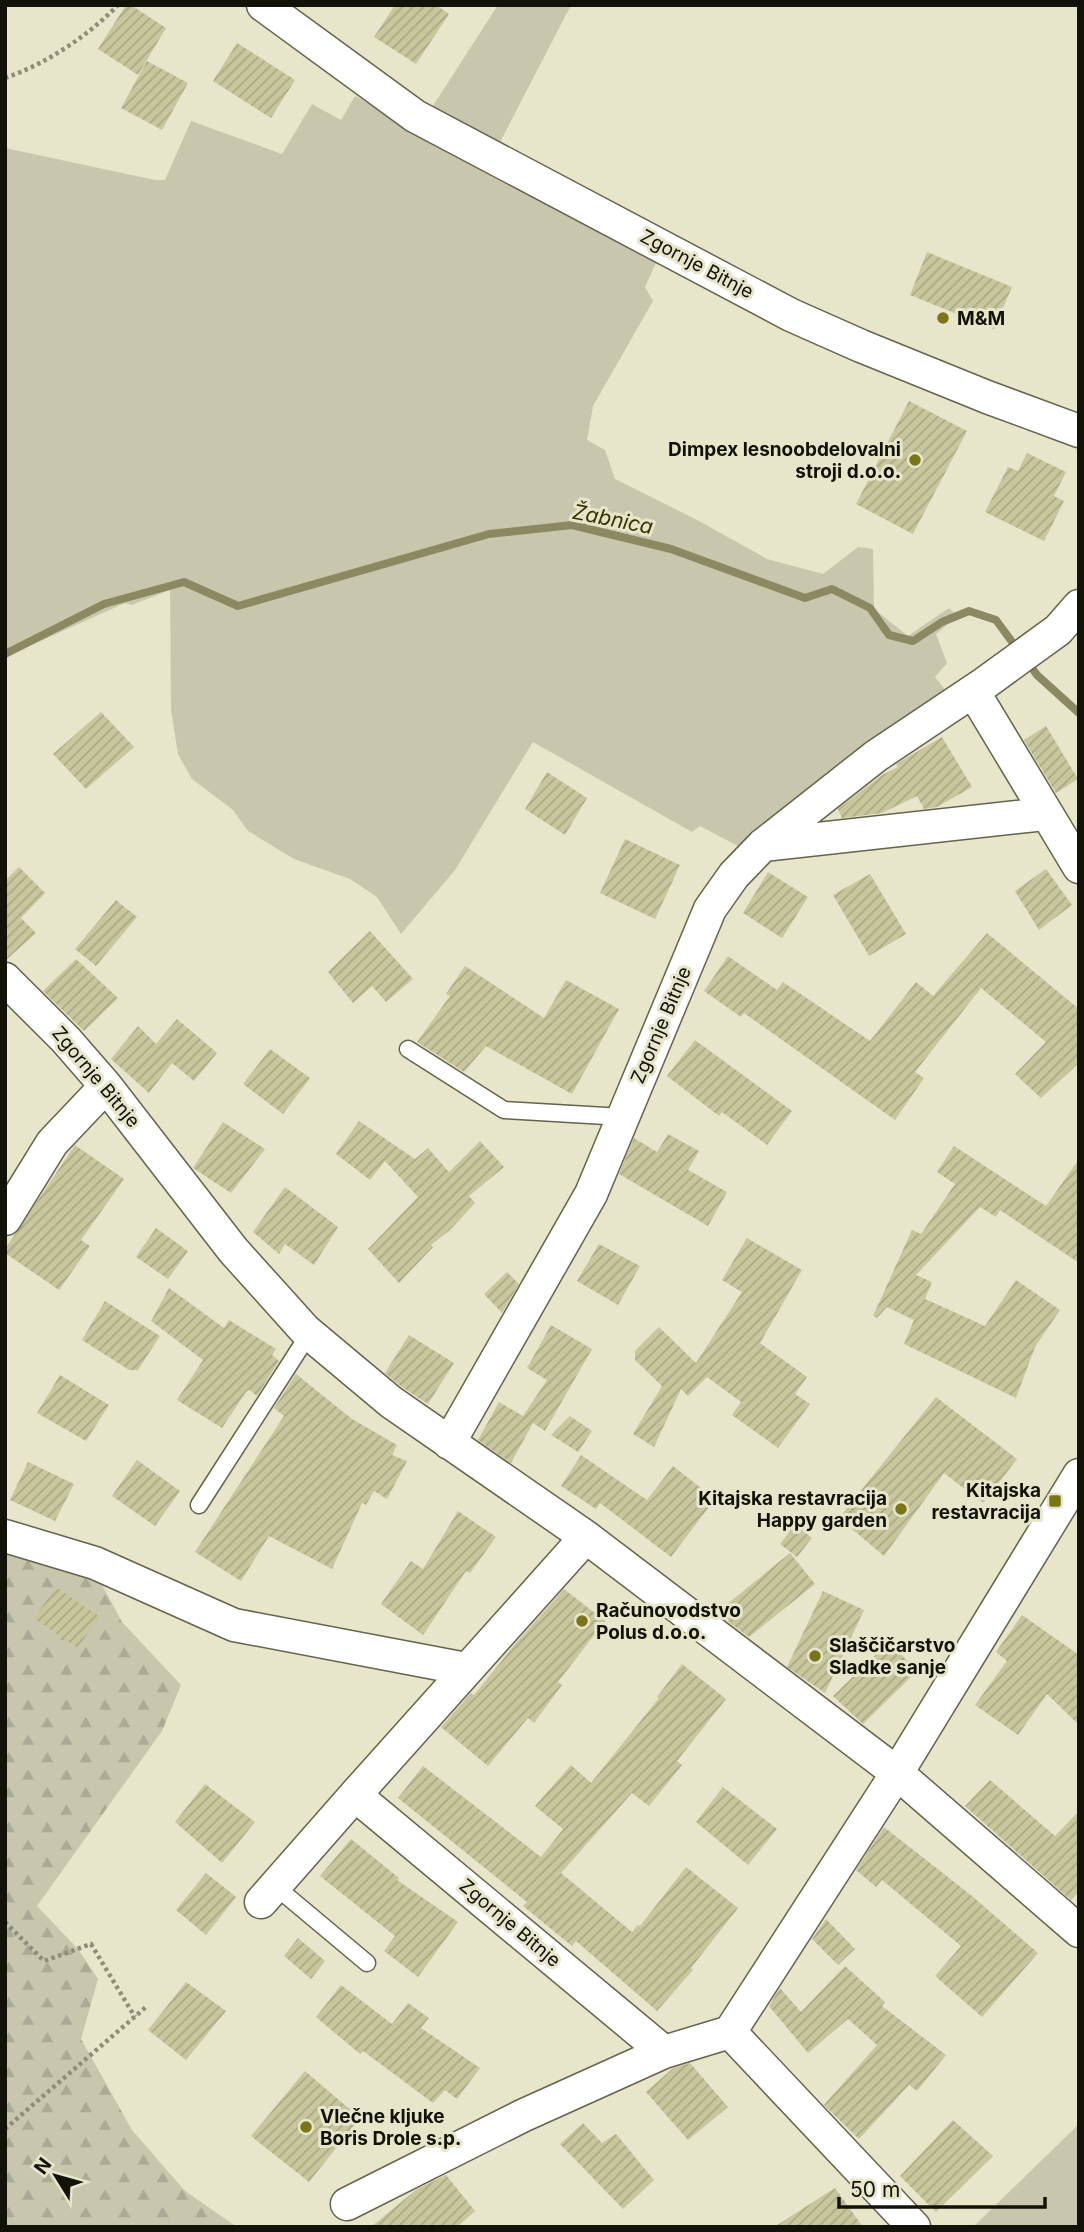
<svg xmlns="http://www.w3.org/2000/svg" width="1084" height="2232" font-family="Inter,sans-serif">
<style>
.green{fill:#c8c7ae}
.forest{fill:url(#forest-firs)}
.lines{fill:none;stroke-linecap:round;stroke-linejoin:round}
.stream{stroke:#8b8961;stroke-width:8}
.building{fill:url(#building-hatch)}
.lane-casing{stroke:#64634b;stroke-width:19}
.street-casing{stroke:#64634b;stroke-width:35}
.path{stroke:#8e8d79;stroke-width:4.5;stroke-dasharray:3.5 3.5;stroke-linecap:butt}
.lane{stroke:#fff;stroke-width:16}
.street{stroke:#fff;stroke-width:32}
.poi-dot{fill:#7b751a;stroke:#e7e6cb;stroke-width:2.5}
.labels{text-anchor:middle;dominant-baseline:central;stroke-width:6;stroke-linejoin:round;paint-order:stroke}
.street-label{font-size:19px;fill:#121208;stroke:#e7e6cb}
.poi-label{font-size:19px;font-weight:bold;fill:#121208;stroke:#e7e6cb;text-anchor:start}
.water-label{font-size:21px;font-style:italic;fill:#363300;stroke:#e7e6cb}
</style>
<defs>
<pattern id="forest-firs" width="22" height="20" patternUnits="userSpaceOnUse" patternTransform="scale(1.75)"><rect width="22" height="20" fill="#c8c7ae"/><path d="M5 1l3.5 6h-7zM16 11l3.5 6h-7z" fill="#abaa94"/></pattern>
<pattern id="building-hatch" width="6" height="6" patternUnits="userSpaceOnUse" patternTransform="scale(1.75)"><rect width="6" height="6" fill="#c8c69c"/><path d="M-1 1l2-2M0 6l6-6M5 7l2-2" fill="none" stroke="#aba985"/></pattern>
</defs>
<rect width="100%" height="100%" fill="#e7e6cb"/>
<path class="green" d="M498,5h73l-74,143 -68,-36z
M355,96l304,160 -14,31 8,14 -60,105 -6,34 18,10 10,29 84,42 68,38 56,15 35,-27 15,2 1,60 34,27 41,-28 9,8 -22,18 11,29 -12,14 15,19 -202,148 -10,2 -38,-20 -8,6 -159,-90 -78,128 -54,64 -24,-37 -27,-18 -56,-20 -46,-28 -15,-21 -41,-31 -14,-25 -7,-44 -1,-120 -38,15 -7,-2 -120,54v-509l150,32h10l26,-59 91,33 30,-50 29,16z
M1079,2124v103h-106z"/>
<path class="forest" d="M5,1543l88,25 29,54 59,63 -19,46 -125,175 41,43 20,30 -17,60 51,91 53,61 52,36h-232z"/>
<g class="lines">
<path class="stream" d="M5,654l99,-50 80,-22 54,24 251,-72 83,-9 99,24 134,49 27,-9 38,19 19,27 24,6 29,-19 27,-11 27,9 22,30
M1026,660l11,15 42,38"/>
</g>
<path class="building" d="M126,5h5l35,23 -28,47 -40,-26z
M395,5h41l13,9 -33,50 -42,-27z
M237,43l58,37 -24,38 -58,-37z
M147,61l41,22 -26,47 -41,-22z
M927,252l85,35 -18,42 -84,-34z
M909,401l58,30 -54,103 -57,-30z
M1027,453l39,19 -12,24 10,5 -20,40 -59,-29 23,-45 10,4z
M101,712l33,35 -48,42 -33,-35z
M1046,726l32,53 -22,14 -32,-53z
M942,737l30,50 -35,20 -13,2 -7,-13 -35,17 -40,5 -4,-9 44,-34 16,-8 -2,-3z
M547,772l40,26 -22,37 -40,-26z
M625,839l55,26 -25,54 -55,-26z
M19,867l26,26 -24,25 15,15 -31,28v-80z
M1046,869l26,36 -33,25 -24,-39z
M768,872l40,25 -26,41 -39,-25z
M870,874l36,60 -37,22 -36,-61z
M116,900l21,17 -41,49 -21,-17z
M370,931l43,48 -27,23 -14,-16 -19,17 -25,-31z
M987,933l92,76v54l-38,35 -26,-24 31,-32 -65,-54 -66,84 9,6 -29,42 -151,-107 -3,4 -37,-26 24,-35 49,34 6,-8 87,59 46,-59 17,14z
M76,959l42,39 -34,33 -41,-40z
M465,966l79,52 22,-38 53,29 -47,85 -86,-48 -22,26 -47,-30 33,-46 -4,-2z
M177,1019l40,34 -23,28 -22,-18 -23,30 -38,-34 27,-33 18,18z
M695,1040l97,71 -25,34 -45,-33 -3,4 -52,-40z
M270,1049l40,29 -27,36 -40,-30z
M359,1121l56,38 13,-11 21,24 31,-31 24,26 -35,29 6,7 -26,28 -18,14 2,2 -34,36 -31,-34 50,-52 -33,-36 -15,19 -34,-26z
M223,1122l42,27 -34,44 -38,-25z
M668,1134l31,17 -11,19 39,22 -19,34 -89,-52 15,-36 23,14z
M75,1145l49,34 -43,61 9,6 -31,44 -54,-37v-4z
M954,1146l92,60 33,-47v104l-79,-53 -4,7 -16,-10 -64,68 16,7 -7,17 60,27 31,-46 44,30 -25,37 -19,51 -112,-54 10,-24 -27,-13 -10,11 -4,-2 39,-86 9,4 34,-50 -18,-12z
M285,1187l53,40 -24,38 -29,-21 -6,10 -26,-22z
M156,1228l32,23 -20,28 -32,-22z
M747,1238l55,32 -42,73 47,34 -12,17 15,10 -32,44 -46,-33 9,-13 -34,-25 -19,19 -7,-7 -27,58 -21,-13 29,-48 -27,-26v-9l24,-24 37,36 46,-71 -20,-12z
M599,1244l41,22 -22,39 -41,-24z
M507,1272l12,12 -17,29 -18,-19z
M169,1288l55,40 5,-8 47,29 -4,6 7,6 -22,35 -8,-6 -3,2 -24,36 -45,-28 26,-40 -52,-39z
M105,1301l55,35 -22,34h-9l-47,-30z
M551,1325l41,24 -47,82 -12,-8 -22,40 -33,-23 21,-38 24,14 24,-36 -20,-12z
M409,1335l45,28 -26,41 -26,-17 -17,-14z
M296,1374l56,45 45,26 -5,10 15,6 -20,38 -13,-8 -8,14 -4,-2 -30,66 -63,-33 -28,45 -46,-29 89,-136 -10,-8z
M60,1375l49,30 -23,36 -49,-28z
M936,1397l81,62 -34,44 -39,-30 -60,83 -45,-38z
M570,1416l22,15 -14,21 -27,-17z
M581,1455l66,45 26,-34 42,33 -44,58 -71,-54 -4,6 -35,-23z
M137,1460l43,31 -25,35 -43,-30z
M28,1462l46,22 -19,37 -45,-21z
M458,1511l38,26 -26,36 -4,-2 -43,64 -42,-31 30,-43 12,8z
M795,1525l17,13 -15,19 -17,-13z
M790,1553l25,31 -66,53 -19,-14 -10,-13z
M56,1587l44,30 -23,31 -43,-30z
M564,1589l41,32 -47,61 4,3 -28,38 -6,-5 -40,48 -47,-39 30,-34 3,2 42,-52z
M823,1591l41,19 -39,83 -38,-26z
M1022,1615l57,40v70l-32,-31 -29,41 -43,-30 32,-44 -11,-9z
M889,1642l28,29 -54,53 -30,-28z
M682,1664l44,35 -49,62 5,4 -33,41 -17,-13 -71,80 71,59 6,-7 2,1 46,-59 52,41 -47,60 2,2 -36,41 -81,-70 -4,5 -49,-40 4,-4 -129,-104 25,-32 118,91 22,-28 -28,-23 36,-41 20,18 68,-85 -2,-1z
M990,1780l65,56 24,-25v80l-8,9 -106,-94z
M205,1784l50,38 -33,41 -47,-41z
M723,1787l54,42 -29,36 -52,-43z
M884,1827l88,69 66,57 -56,64 -47,-41 26,-30 -79,-66 -6,7 -20,-17z
M351,1839l48,39 -2,2 61,42 -40,55 -34,-26 11,-15 -75,-60z
M206,1873l30,24 -30,38 -30,-25z
M826,1919l29,30 -17,16 -26,-26z
M298,1938l27,23 -14,18 -27,-23z
M845,1966l40,36 -3,4 64,49 -29,36 -8,-6 -50,54 -35,-34 53,-60 -29,-26 -40,34 -39,-47 11,-18 21,24z
M186,1982l40,29 -40,49 -38,-30z
M341,1985l51,39 16,-21 21,15 -8,10 59,40 -23,31 -12,-9 -12,13 -70,-52 -3,3 -44,-37z
M690,2063l38,44 -40,33 -42,-48 27,-24z
M305,2071l55,47 -51,64 -58,-46z
M953,2120l40,36 -57,56 -36,-36z
M583,2123l19,20 14,-9 38,46 -31,29 -63,-65z
M446,2175l29,36 -18,16h-86l46,-38z
M835,2188l28,39h-89z"/>
<g class="lines">
<g class="lane-casing">
<path id="lane" d="M408,1049l96,61 119,7
M199,1505l110,-171
M275,1886l92,77"/>
</g>
<g class="street-casing">
<path id="street" d="M263,5l152,111 376,199 70,31 126,51 92,34
M973,691l106,176
M763,845l282,-31
M5,979l61,61 40,46 127,164 72,80 86,72 195,135 311,236 182,-298
M5,1219l47,-76 54,-57
M449,1443l142,-249 119,-285 24,-34 29,-30 113,-89 109,-73 73,-53 21,-24
M5,1536l90,27 139,62 232,44
M586,1537l-231,258 309,257
M261,1902l94,-107
M347,2204l175,-88 142,-64 66,-20
M914,2227l-184,-195 167,-259 182,158"/>
</g>
<path class="path" d="M5,78c41,-14 83,-42 113,-73
M5,1922l39,39 47,-17 44,73
M5,2129l141,-122"/>
<use href="#lane" class="lane"/>
<use href="#street" class="street"/>
</g>
<g class="poi-dot">
<circle cx="943" cy="318" r="7"/>
<circle cx="915" cy="460" r="7"/>
<rect x="1048" y="1494" width="14" height="14" rx="3.5"/>
<circle cx="901" cy="1509" r="7"/>
<circle cx="582" cy="1621" r="7"/>
<circle cx="815" cy="1656" r="7"/>
<circle cx="306" cy="2127" r="7"/>
</g>
<g class="labels">
<g class="street-label">
<text transform="translate(697 264) rotate(28)">Zgornje Bitnje</text>
<text transform="translate(661 1025) rotate(-67)">Zgornje Bitnje</text>
<text transform="translate(96 1077) rotate(50)">Zgornje Bitnje</text>
<text transform="translate(510 1923) rotate(40)">Zgornje Bitnje</text>
</g>
<g class="poi-label">
<text x="957" y="318">M&amp;M</text>
<text x="901" y="449" text-anchor="end">Dimpex lesnoobdelovalni<tspan x="901" dy="22">stroji d.o.o.</tspan></text>
<text x="1041" y="1490" text-anchor="end">Kitajska<tspan x="1041" dy="22">restavracija</tspan></text>
<text x="887" y="1498" text-anchor="end">Kitajska restavracija<tspan x="887" dy="22">Happy garden</tspan></text>
<text x="596" y="1610">Računovodstvo<tspan x="596" dy="22">Polus d.o.o.</tspan></text>
<text x="829" y="1645">Slaščičarstvo<tspan x="829" dy="22">Sladke sanje</tspan></text>
<text x="320" y="2116">Vlečne kljuke<tspan x="320" dy="22">Boris Drole s.p.</tspan></text>
</g>
<g class="water-label">
<text transform="translate(613 519) rotate(11)">Žabnica</text>
</g>
</g>
<rect width="1084" height="2232" fill="none" stroke="#121208" stroke-width="14"/>
<g transform="translate(56 2176) rotate(307)" stroke="#e7e6cb" stroke-width="5" paint-order="stroke">
<path d="M0-5L12 26L0 18L-12 26Z" fill="#121208"/>
<text y="-10" font-size="19" font-weight="bold" text-anchor="middle" fill="#121208">N</text>
</g>
<path d="M839 2197v10h206v-10" fill="none" stroke="#121208" stroke-width="3.5"/>
<text x="850" y="2197" font-size="21" fill="#121208" stroke="#e7e6cb" stroke-width="5" paint-order="stroke">50 m</text>
</svg>
